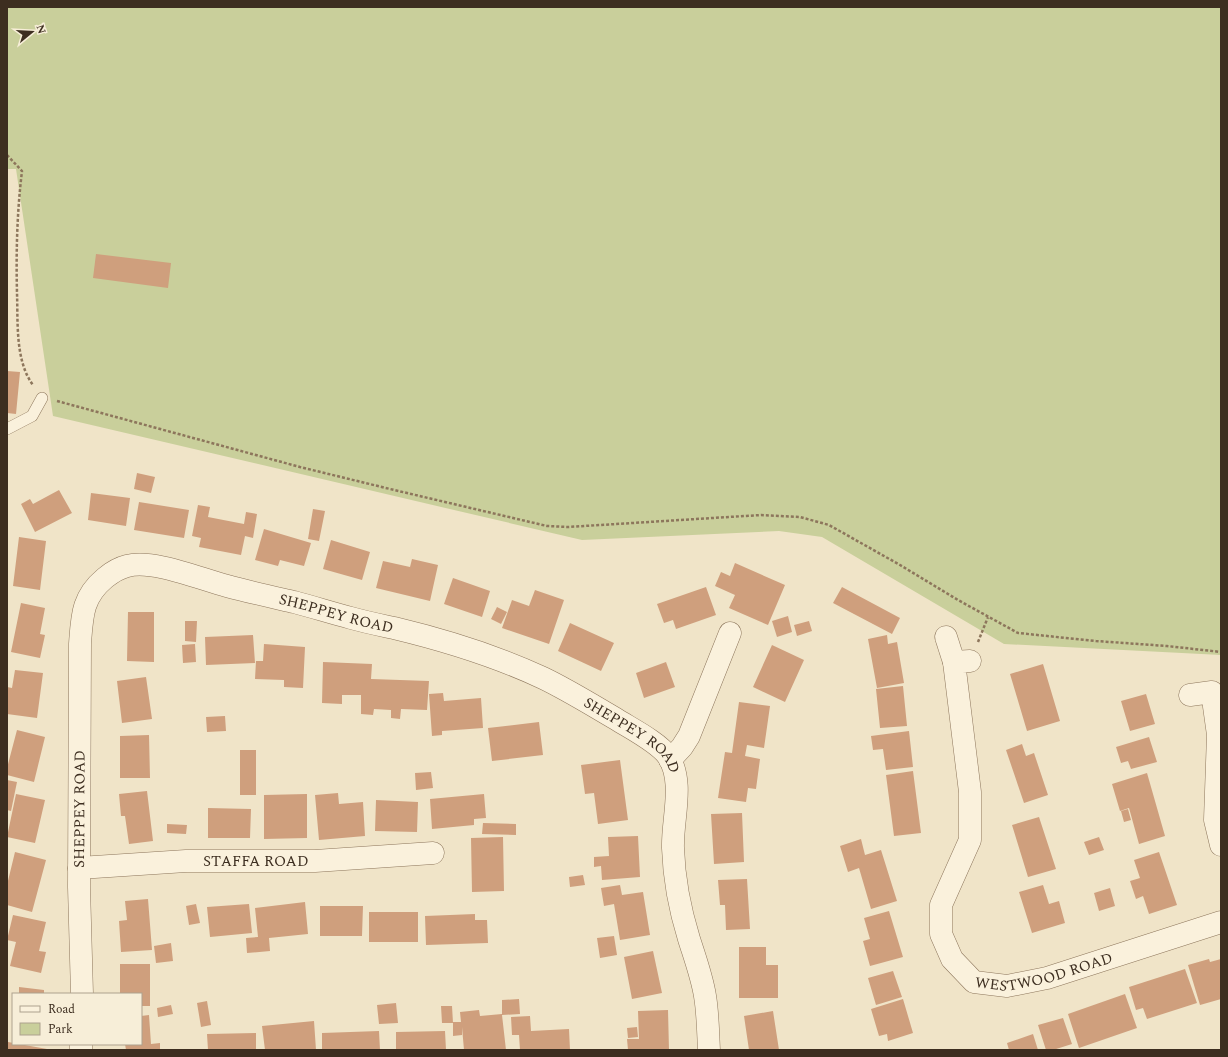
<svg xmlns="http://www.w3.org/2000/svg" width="1228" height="1057" font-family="Spectral,serif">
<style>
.green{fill:#c9cf9b}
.building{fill:#cf9f7d}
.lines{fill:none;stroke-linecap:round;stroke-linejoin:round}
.lane-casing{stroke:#8d765c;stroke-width:12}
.street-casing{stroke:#8d765c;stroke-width:23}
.path{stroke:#8d765c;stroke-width:2.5;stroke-dasharray:3 2;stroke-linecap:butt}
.lane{stroke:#faf1dc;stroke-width:11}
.street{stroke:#faf1dc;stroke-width:22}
.labels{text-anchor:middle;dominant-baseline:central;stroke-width:3;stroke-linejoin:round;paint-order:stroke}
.street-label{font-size:15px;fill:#3d2e20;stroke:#f7eed8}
</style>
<rect width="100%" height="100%" fill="#f0e4c8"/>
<path class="green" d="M7,7h1214v648l-217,-11 -182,-107 -43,-6 -197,9 -529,-124 -37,-247h-9z"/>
<path class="building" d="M96,254l75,9 -3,25 -75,-10z
M7,371l13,1 -4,42 -9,-1z
M137,473l18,4 -4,16 -17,-4z
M59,490l13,23 -37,19 -14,-28 9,-5 3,5z
M91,493l39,5 -4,28 -38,-6z
M139,502l50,8 -5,28 -50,-8z
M198,505l12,2 -2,10 36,7 2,-12 11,2 -4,24 -8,-2 -4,19 -42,-8 2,-9 -9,-2z
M313,509l12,2 -6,30 -11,-2z
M264,529l47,14 -7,23 -24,-6 -2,6 -23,-6z
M19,537l27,4 -6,49 -27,-4z
M331,540l39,12 -8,28 -39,-11z
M412,559l26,6 -8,36 -54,-13 7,-27 27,6z
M735,563l50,22 -17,40 -39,-17 6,-13 -20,-9 6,-14 9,4z
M453,578l37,13 -8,26 -38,-13z
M706,587l10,28 -40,14 -3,-9 -9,3 -7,-19z
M842,587l58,31 -8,16 -59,-31z
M535,590l29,10 -15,44 -47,-16 10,-28 17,6z
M21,603l24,5 -5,26 5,1 -5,23 -29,-6z
M497,607l10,5 -6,12 -10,-5z
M128,612h26v50l-27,-1z
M788,616l4,16 -15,5 -5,-16z
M185,621h12l-1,21 -11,-1z
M809,621l3,10 -15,5 -3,-11z
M570,623l44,20 -13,28 -43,-20z
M253,635l2,28 -49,2 -1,-28z
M887,635l1,9 9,-2 7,41 -27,5 -9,-49z
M195,644l1,18 -13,1 -1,-18z
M264,644l41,3 -2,41 -19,-1v-7l-29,-1 1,-18h7z
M772,645l32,15 -19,42 -32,-15z
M323,662l49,2 -1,15 58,2 -2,29 -26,-1 -1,10 -9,-1v-8l-17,-1 -1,6 -12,-1v-19h-19v9l-20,-1z
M666,662l9,25 -31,11 -8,-25z
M1043,664l17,57 -33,10 -17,-57z
M15,670l28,3 -6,45 -30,-4v-27l5,1z
M146,677l6,42 -30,4 -5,-42z
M903,686l4,40 -27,2 -4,-39z
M443,693l1,8 37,-3 2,30 -41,3v4l-10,1 -3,-42z
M1146,694l9,30 -25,7 -9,-30z
M739,702l31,4 -6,42 -17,-3 -2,11 15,3 -4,30 -8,-1 -2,14 -28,-4 7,-46 7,1z
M225,716l1,15 -19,1 -1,-15z
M539,722l4,33 -51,6 -4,-33z
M17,730l28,7 -11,45 -27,-7v-7z
M909,731l4,36 -27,3 -3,-21 -10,1 -2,-14z
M149,735l1,43h-30v-42z
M1149,737l8,25 -26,7 -3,-8 -7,2 -5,-16z
M1022,744l4,12 8,-3 14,42 -24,8 -18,-53z
M240,750h16v45h-16z
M620,760l8,60 -30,4 -4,-31 -9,1 -4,-29z
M913,771l8,62 -27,3 -8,-61z
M431,772l2,16 -17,2 -1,-17z
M1147,773l18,63 -26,8 -10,-36 -9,3 -8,-27z
M7,780l10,2 -6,29 -4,-1z
M147,791l6,50 -24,3 -4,-28h-4l-2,-22z
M338,793l1,11 24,-2 2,34 -46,4 -4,-45z
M16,794l29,6 -10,43 -28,-6z
M307,794v44l-43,1v-44z
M484,794l2,24 -12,1v6l-42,4 -2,-30z
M376,800l42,2 -1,30 -42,-1z
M208,808l43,1 -1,29h-42z
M1128,809l3,11 -7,2 -3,-11z
M742,813l2,49 -30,2 -3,-50z
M1039,817l17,52 -28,8 -16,-52z
M483,823l33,1v11l-34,-1z
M167,824l20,1 -1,9 -19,-1z
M638,836l2,41 -38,3 -1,-14 -7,1v-10l15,-1 -1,-19z
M503,837l1,54 -32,1 -1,-54z
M1099,837l5,13 -15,5 -5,-13z
M861,839l4,16 16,-5 16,51 -26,8 -12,-41 -11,4 -8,-26z
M15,852l31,8 -14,52 -25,-7v-20z
M1159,852l18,53 -28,9 -6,-18 -7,3 -6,-18 10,-3 -6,-18z
M583,875l2,10 -15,2 -1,-10z
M747,879l3,50 -24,1 -1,-25h-5l-2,-25z
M620,885l2,10 21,-3 7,43 -30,5 -6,-36 -10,2 -3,-18z
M1043,885l6,19 10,-3 6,22 -33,10 -13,-41z
M1110,888l5,18 -16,5 -5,-18z
M148,899l4,51 -31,2 -2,-31 8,-1 -2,-19z
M305,902l3,32 -39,4 1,13 -23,2 -1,-15 12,-1 -3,-29z
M196,904l4,19 -11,2 -3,-19z
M249,904l3,29 -42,4 -3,-30z
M320,906h43l-1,30h-42z
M889,911l14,46 -33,9 -7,-25 7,-2 -6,-21z
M369,912h49v30h-49z
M475,914v6h12l1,23 -62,2 -1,-29z
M13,915l33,7 -7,29 7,1 -5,21 -31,-7 6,-24 -9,-2z
M614,936l3,19 -17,3 -3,-20z
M171,943l2,18 -17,2 -2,-17z
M739,947h27v18h12v33h-39z
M653,951l9,42 -30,6 -8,-42z
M1209,959l1,3 11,-3v40l-21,6 -12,-40z
M120,964h30v42h-9v-12h-21z
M1185,969l12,34 -50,16 -4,-11 -7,2 -7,-23z
M893,971l9,26 -26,8 -8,-27z
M19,987l25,3v4h-25z
M1125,994l12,34 -58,20 -11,-34z
M519,999l1,15 -18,1 4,35h-42l-2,-23v8l-9,1v-14h8l-1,-10 19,-2 1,6 22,-2v-14z
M903,999l10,34 -25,8 -1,-7 -8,2 -8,-27z
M207,1001l4,24 -10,2 -4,-24z
M396,1003l2,20 -19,1 -2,-19z
M171,1005l2,9 -15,3 -1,-9z
M441,1006h11l1,17h-11z
M668,1010l1,40h-41l-1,-11h12l-1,-28z
M773,1011l6,39h-30l-5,-34z
M149,1015l2,29 9,-1v7h-34l-1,-6h16v-28z
M530,1016l1,15 38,-2 1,21h-50l-1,-15h-7l-1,-18z
M1063,1018l9,26 -19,6h-7l-8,-25z
M314,1021l2,29h-51l-3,-24z
M637,1027l1,10 -10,1 -1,-10z
M379,1031l1,19h-58v-17z
M445,1031l1,19h-50v-18z
M256,1033v17h-48l-1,-16z
M1033,1034l5,16h-29l-2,-7z
M8,1042l39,7v1h-40z"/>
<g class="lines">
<g class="lane-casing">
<path id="lane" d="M7,429l25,-13 10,-18"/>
</g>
<g class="street-casing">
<g id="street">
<path d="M946,637l8,25"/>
<path id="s1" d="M970,661l-16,1 16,130v48l-29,65v29l11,25 22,23 33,4 40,-8 174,-56"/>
<path d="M1190,695l22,-3 6,43 -3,85 6,25"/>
<path d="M670,760l12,-13 7,-11 41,-103"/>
<path id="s2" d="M79,868l107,-7h129l118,-8"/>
<path id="s3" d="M82,994l-3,-107 1,-243c2,-28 2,-47 25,-66 6,-5 14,-10 22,-12 26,-7 73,13 100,20 22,6 45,11 67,16 19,5 38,11 57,16 14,4 29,7 43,10 50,12 102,28 149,50 25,12 49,27 73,41 14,9 42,23 52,37 17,26 4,63 5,92 1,31 7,62 16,91 6,19 13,38 16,57 3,18 3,36 4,54"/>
<path d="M81,1044v6"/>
</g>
</g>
<path class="path" d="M7,155l15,16c-5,41 -6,81 -5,122 1,29 -2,68 16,92
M57,401l243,66 90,22 157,37 21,1 193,-12 39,2 29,8 71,40 58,35 60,33 78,8 71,5 54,6
M978,642l10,-25"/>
<use href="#lane" class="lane"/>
<use href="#street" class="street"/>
</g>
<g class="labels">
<g class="street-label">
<text stroke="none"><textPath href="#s3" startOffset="664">SHEPPEY ROAD</textPath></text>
<text stroke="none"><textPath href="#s3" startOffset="988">SHEPPEY ROAD</textPath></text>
<text stroke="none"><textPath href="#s3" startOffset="185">SHEPPEY ROAD</textPath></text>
<text stroke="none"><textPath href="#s2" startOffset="177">STAFFA ROAD</textPath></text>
<text stroke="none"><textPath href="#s1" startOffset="426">WESTWOOD ROAD</textPath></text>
</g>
</g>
<rect width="1228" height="1057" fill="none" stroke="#3d2e20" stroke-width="16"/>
<rect x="12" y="993" width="130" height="52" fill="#f7eed8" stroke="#ada18e"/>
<rect x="20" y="1006" width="20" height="6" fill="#faf1dc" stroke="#ada18e"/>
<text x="48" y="1013" font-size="12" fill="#3d2e20">Road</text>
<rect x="20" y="1023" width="20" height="12" fill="#c9cf9b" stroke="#ada18e"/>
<text x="48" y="1033" font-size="12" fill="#3d2e20">Park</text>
<g transform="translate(32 32) rotate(72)" stroke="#f7eed8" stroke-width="3" paint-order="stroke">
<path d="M0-3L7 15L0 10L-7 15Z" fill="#3d2e20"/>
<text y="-6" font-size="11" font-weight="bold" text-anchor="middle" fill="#3d2e20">N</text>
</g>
</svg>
